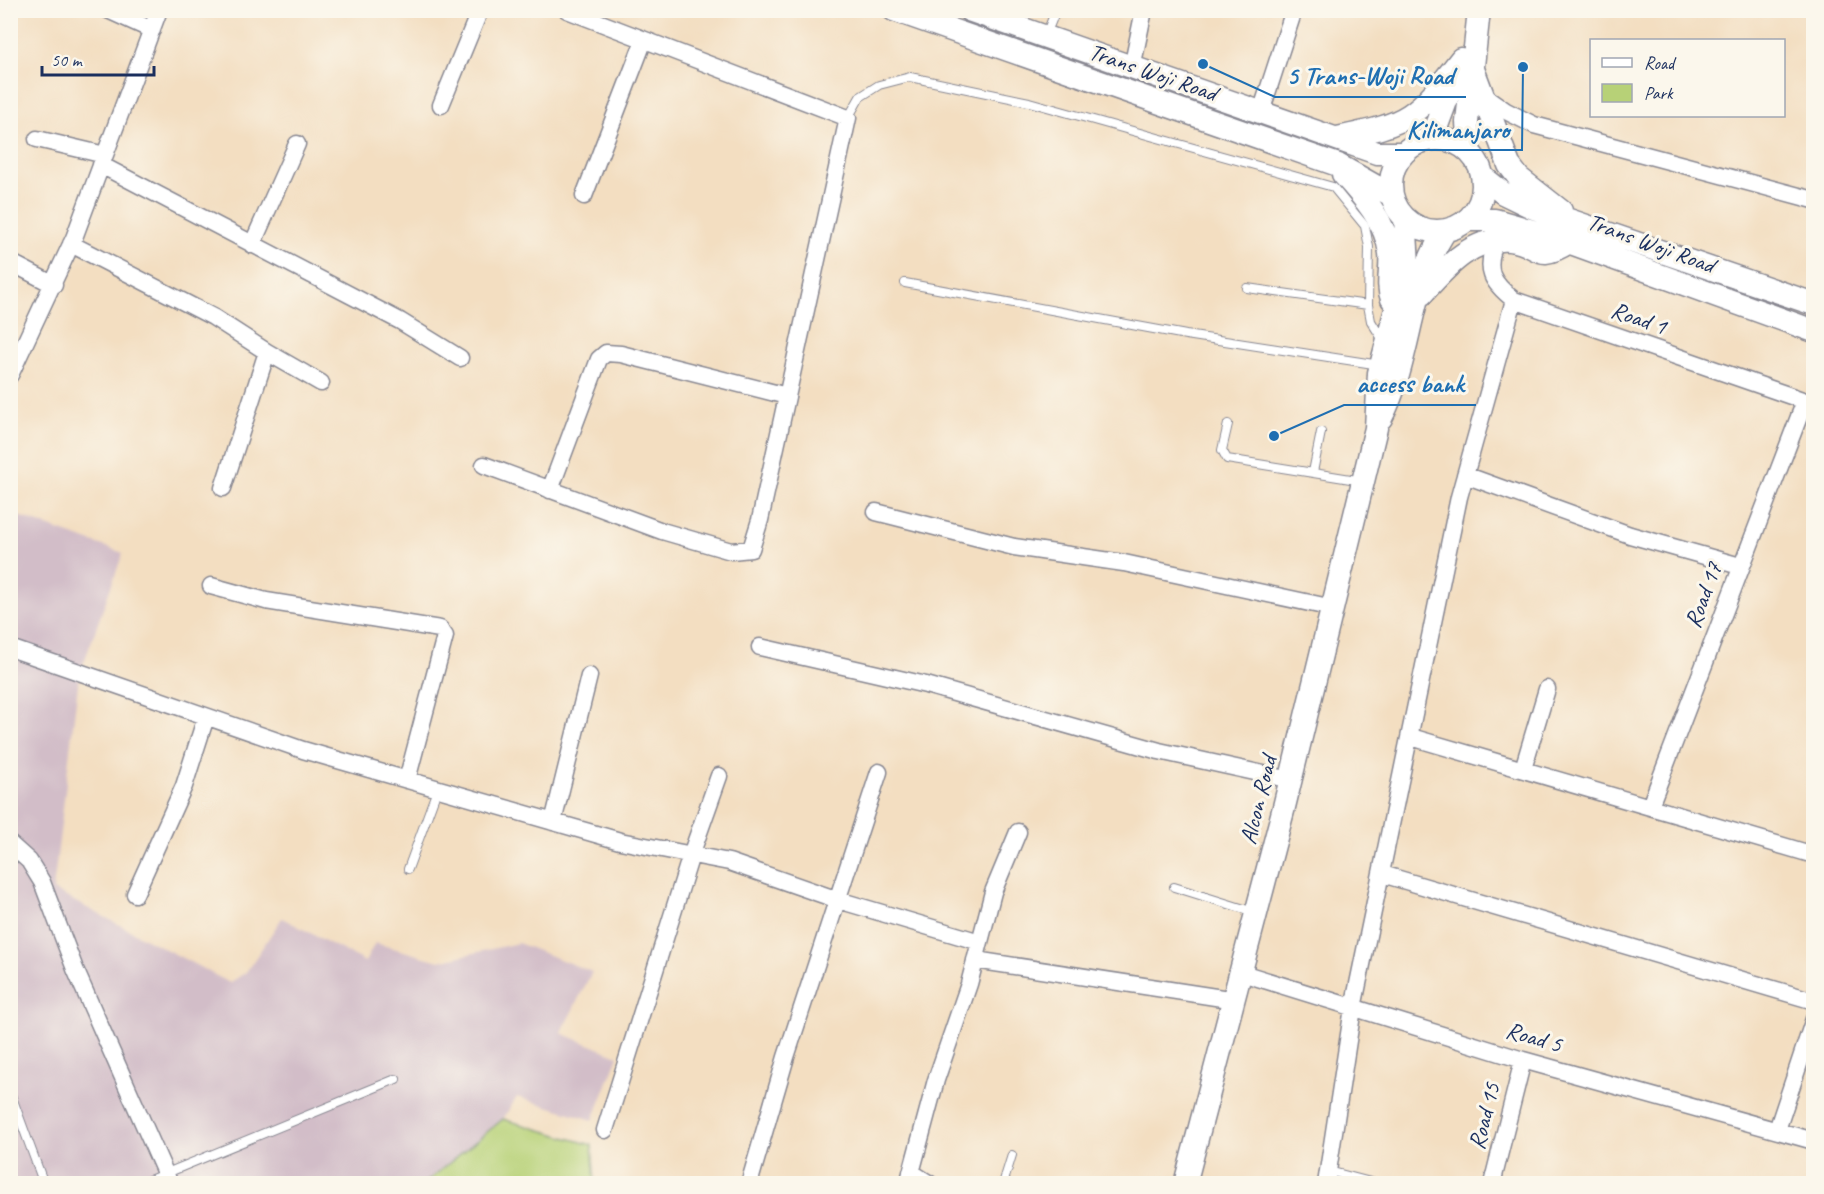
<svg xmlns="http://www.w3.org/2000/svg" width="1824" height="1194" font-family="Caveat,sans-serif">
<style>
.industrial{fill:#d2bdc8}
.green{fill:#b7d177;stroke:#69806a;stroke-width:1.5}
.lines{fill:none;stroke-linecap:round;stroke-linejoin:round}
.lane-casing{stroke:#878690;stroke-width:10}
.street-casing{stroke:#878690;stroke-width:19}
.secondary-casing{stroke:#878690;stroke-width:25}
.lane{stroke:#fff;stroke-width:8}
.street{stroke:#fff;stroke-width:16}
.secondary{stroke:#fff;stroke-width:22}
.labels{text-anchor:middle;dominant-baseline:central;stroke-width:6;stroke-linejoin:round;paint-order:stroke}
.street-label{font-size:24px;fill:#1b2f5e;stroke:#fbf7ec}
.leader{fill:none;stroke:#1f6fb2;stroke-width:2}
.callout-dot{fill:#1f6fb2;stroke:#fbf7ec;stroke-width:2}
.callout-label{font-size:26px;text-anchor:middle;font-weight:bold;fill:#1f6fb2;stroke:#fbf7ec;stroke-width:6;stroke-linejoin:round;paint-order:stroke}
</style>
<rect width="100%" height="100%" fill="#fbf7ec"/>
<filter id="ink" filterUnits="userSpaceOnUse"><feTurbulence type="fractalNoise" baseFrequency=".0167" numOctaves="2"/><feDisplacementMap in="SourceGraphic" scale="12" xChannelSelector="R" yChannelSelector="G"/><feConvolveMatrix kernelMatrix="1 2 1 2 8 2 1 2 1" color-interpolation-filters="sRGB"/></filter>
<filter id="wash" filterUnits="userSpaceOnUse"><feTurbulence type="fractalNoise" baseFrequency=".008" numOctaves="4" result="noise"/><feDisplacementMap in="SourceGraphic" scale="24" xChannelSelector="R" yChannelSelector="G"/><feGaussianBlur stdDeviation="1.35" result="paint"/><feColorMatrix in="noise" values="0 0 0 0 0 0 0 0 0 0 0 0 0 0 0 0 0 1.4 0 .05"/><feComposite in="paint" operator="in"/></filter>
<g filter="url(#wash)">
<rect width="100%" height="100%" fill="#f3dec1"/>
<path class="industrial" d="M10,513l113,40 -44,123 -26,214 177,93 16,-11 36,-54 83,44 10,-19 64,18 79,-18 74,29 -31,61 57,23 -25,64 -76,-23 -14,22 -78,64h-414z"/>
<path class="green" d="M503,1119l89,26 3,38h-170z"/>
</g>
<g filter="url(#ink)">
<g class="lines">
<g class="lane-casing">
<path id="lane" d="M1045,37l11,-27
M848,118l12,-21 19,-12 31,-8 119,25 304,85 32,39 4,21 -1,58 3,16 13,21
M905,283l281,52 194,30
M1247,288l121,17
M1228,424l-6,26 5,9 136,22
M1313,472l8,-40
M408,869l29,-79
M1174,887l80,25
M10,1092l34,92
M1329,1171l49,13
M140,1184l256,-105
M1003,1184l9,-29"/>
</g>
<g class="street-casing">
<path id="street" d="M108,10l44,20
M1132,68l12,-58
M1482,94l24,17 28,14 280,75
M441,105l39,-95
M1261,112l33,-102
M37,139l68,16
M101,165l299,156 60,37
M584,196l60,-156
M1495,242c-10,29 -4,40 19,58l300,104
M71,244l142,73 54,35 -44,136
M252,245l45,-101
M10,262l44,23
M267,352l54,31
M10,375l64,-137 85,-228
M484,465l178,66 69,20 20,-2 9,-29 88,-402 -281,-108
M1465,475l165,60 110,31
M550,490l49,-131 7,-6 15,1 166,42
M876,512l138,35 110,16 209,45
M211,586l55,15 174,28 5,7 -38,144
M760,647l166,38 233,66 132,29
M10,648l293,102 317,91 109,21 109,38 142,42
M1411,737l403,118
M1523,769l24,-80
M1650,806l155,-405
M553,822l36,-146
M10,844l19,17 13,21 33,87 95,215
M1382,874l432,127
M135,894l49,-108 22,-69
M975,960l260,40
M1242,973l281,87 291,81
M605,1130l86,-275 28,-79
M1777,1130l37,-111
M911,1172l19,12
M749,1184l37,-127 93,-285
M908,1184l28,-104 33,-96 24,-92 25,-60
M1326,1184l27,-176 106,-511 55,-197
M1492,1184l31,-124"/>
</g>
<g class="secondary-casing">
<path id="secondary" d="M894,10l444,155 53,30
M969,10l408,143h25
M1473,69l36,96 10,13 42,33
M1337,138c74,-15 78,-20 124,-79
M1391 185a46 46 0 1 1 92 0a46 46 0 1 1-92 0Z
M1432,139l22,-59
M1469,151l-2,-29 12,-112
M1343,174c20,22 43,48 47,79 2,16 -4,31 2,46
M1483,177l20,16 31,15 280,96
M1468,220h27l62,18 257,93
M1422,294c23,-25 49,-57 88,-54 30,3 25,24 59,2
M1381,418c31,-58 27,-133 65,-188
M1185,1184l99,-377 92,-379 3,-55 29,-109 -3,-46"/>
</g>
<use href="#lane" class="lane"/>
<use href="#street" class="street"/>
<use href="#secondary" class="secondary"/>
</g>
</g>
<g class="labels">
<g class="street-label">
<text transform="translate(1153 72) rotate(19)">Trans Woji Road</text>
<text transform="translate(1651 243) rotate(20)">Trans Woji Road</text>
<text transform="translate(1639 318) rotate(19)">Road 1</text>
<text transform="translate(1703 595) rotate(-70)">Road 17</text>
<text transform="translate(1258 800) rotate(-76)">Alcon Road</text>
<text transform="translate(1534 1037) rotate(16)">Road 5</text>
<text transform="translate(1484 1116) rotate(-76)">Road 15</text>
</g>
</g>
<path class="leader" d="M1203 64L1275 97H1466M1523 67L1522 150H1395M1274 436L1344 405H1476"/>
<g class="callout-dot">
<circle cx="1203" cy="64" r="6"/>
<circle cx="1523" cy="67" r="6"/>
<circle cx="1274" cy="436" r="6"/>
</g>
<g class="callout-label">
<text x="1370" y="84">5 Trans-Woji Road</text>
<text x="1458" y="138">Kilimanjaro</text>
<text x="1410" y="392">access bank</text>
</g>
<rect width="1824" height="1194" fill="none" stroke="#fbf7ec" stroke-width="36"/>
<rect x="1590" y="39" width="195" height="78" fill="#fbf7ec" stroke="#a1a7b3" stroke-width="1.5"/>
<rect x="1602" y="58" width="30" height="9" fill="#ffffff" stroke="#a1a7b3" stroke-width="1.5"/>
<text x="1644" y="69" font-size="18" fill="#1b2f5e">Road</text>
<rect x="1602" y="84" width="30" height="18" fill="#b7d177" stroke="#a1a7b3" stroke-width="1.5"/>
<text x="1644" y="99" font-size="18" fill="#1b2f5e">Park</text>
<path d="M42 66v9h112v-9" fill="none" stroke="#1b2f5e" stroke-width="3"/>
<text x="51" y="66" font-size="18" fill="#1b2f5e" stroke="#fbf7ec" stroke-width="4.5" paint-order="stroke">50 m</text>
</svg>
